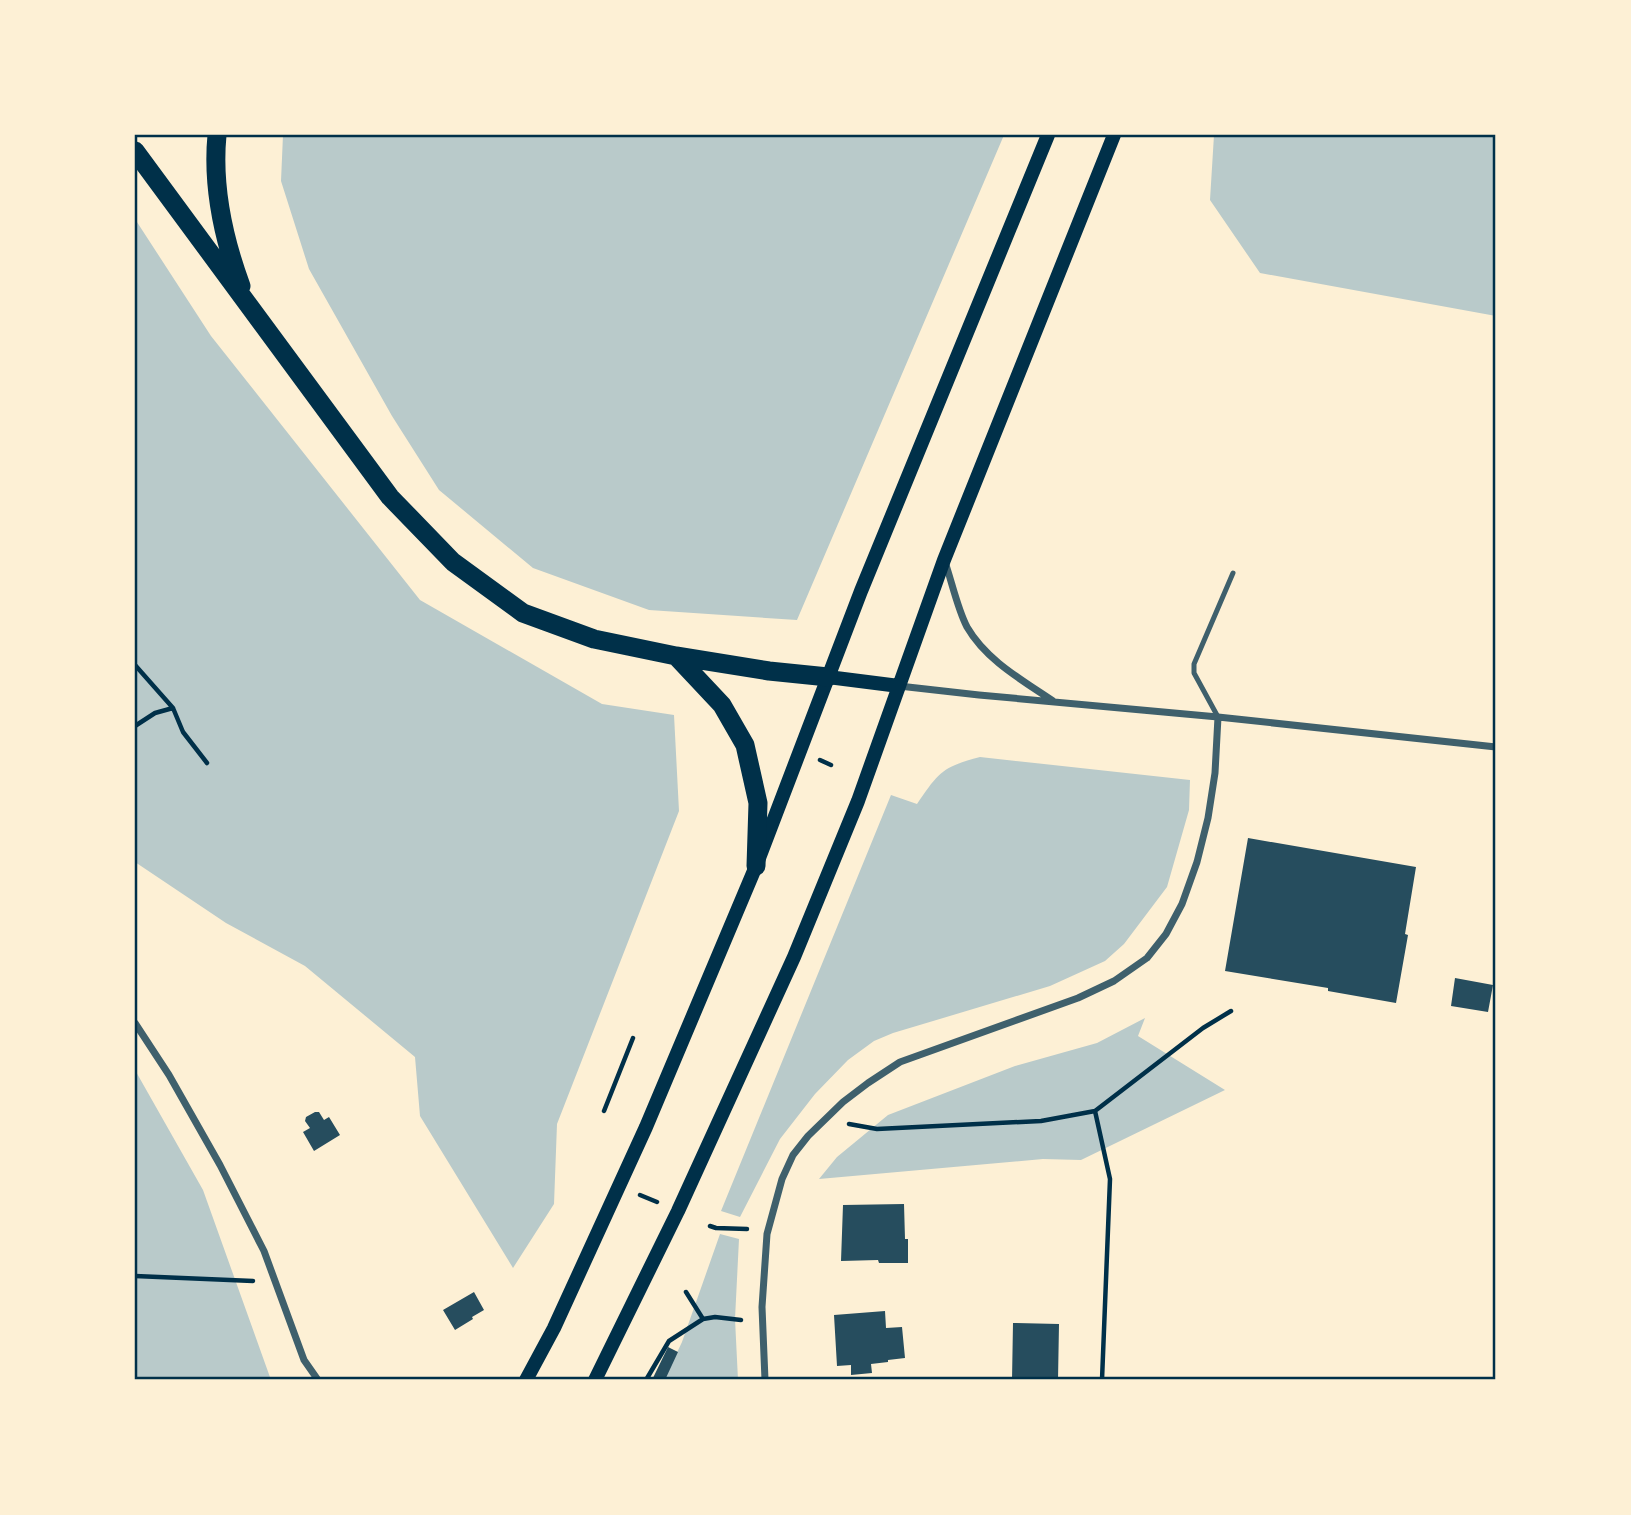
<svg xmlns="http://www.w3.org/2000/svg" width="1631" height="1515" font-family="'Nunito Sans',sans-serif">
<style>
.green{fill:#b9caca}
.building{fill:#264d5e}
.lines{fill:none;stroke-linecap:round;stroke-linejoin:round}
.path{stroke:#003049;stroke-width:4.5}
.service{stroke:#3f606c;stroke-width:5}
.minor{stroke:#3f606c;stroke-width:7}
.secondary{stroke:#003049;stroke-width:14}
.trunk{stroke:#003049;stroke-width:19}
.neatline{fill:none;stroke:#003049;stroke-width:2.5}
</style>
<rect width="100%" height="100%" fill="#fdf0d5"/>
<path class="green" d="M283,135h721l-207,485 -148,-10 -116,-42 -94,-78 -47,-74 -83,-147 -28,-88z
M1214,135h282v181l-236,-43 -50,-73z
M135,219l76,117 209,264 182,104 72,11 5,96 -122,313 -3,80 -41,64 -93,-152 -5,-59 -110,-91 -79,-43 -91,-61z
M980,757l210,23 -1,30 -22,77 -43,57 -19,17 -55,25 -157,47 -19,8 -26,19 -33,34 -35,45 -40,78 -19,-6 170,-416 26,9c22,-32 25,-37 63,-47z
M1145,1018l-7,18 87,54 -144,70 -38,-1 -224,20 18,-22 51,-42 127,-49 82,-23z
M135,1070l68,120 68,190h-136z
M720,1234l19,5 -4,80 3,61h-74l18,-38z"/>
<path class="building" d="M1248,838l168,29 -11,67 3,1 -12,68 -68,-12v-3l-103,-17z
M1455,978l38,7 -5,27 -37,-6z
M315,1112h4l5,8 5,-3 11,18 -26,16 -11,-19 7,-4 -5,-7 1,-4z
M904,1204l1,35h3v24h-29l-1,-3 -37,1 2,-56z
M474,1292l10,18 -12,7 1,2 -18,11 -12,-20z
M885,1311l1,17 16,-1 3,31 -17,2v2l-17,2 1,9 -21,2v-10l-14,1 -3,-51z
M1013,1323l46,1 -1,56h-46z
M668,1347l10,5 -13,28h-13z"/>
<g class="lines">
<path class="path" d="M135,665l38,43
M135,726l20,-13 18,-5 10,24 24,31
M820,760l11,5
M604,1111l29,-73
M849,1124l28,5 164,-8 54,-10
M640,1195l17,7
M710,1226l6,2 31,1
M135,1276l118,5
M686,1292l17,27
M646,1380l23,-39 34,-22 12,-2 26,3
M1102,1380l8,-201 -15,-68 108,-83 28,-17"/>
<path class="service" d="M1218,717l-24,-44v-9l39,-91"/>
<path class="minor" d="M946,565c6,18 12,45 21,62 19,33 55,53 86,74
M899,686l80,9 239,22 278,30
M135,1023l34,52 51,90 44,86 40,109 14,20
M765,1380l-3,-73 5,-73 15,-55 11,-24 15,-19 35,-34 25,-19 32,-21 178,-64 36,-17 33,-23 19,-24 16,-30 15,-42 11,-44 7,-45 3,-56"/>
<path class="secondary" d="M828,677l71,9
M526,1380l28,-52 92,-201 110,-261 105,-275 187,-456
M595,1380l83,-169 116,-254 64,-156 86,-241 170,-425"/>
<path class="trunk" d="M217,135c-5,52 6,102 24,151
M135,151l255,346 63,65 70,51 71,26 82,17 93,15 59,6
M676,656l46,49 23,40 13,58 -2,63"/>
</g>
<rect width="1631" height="1515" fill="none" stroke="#fdf0d5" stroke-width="273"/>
<rect x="136" y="136" width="1358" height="1242" class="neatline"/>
</svg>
